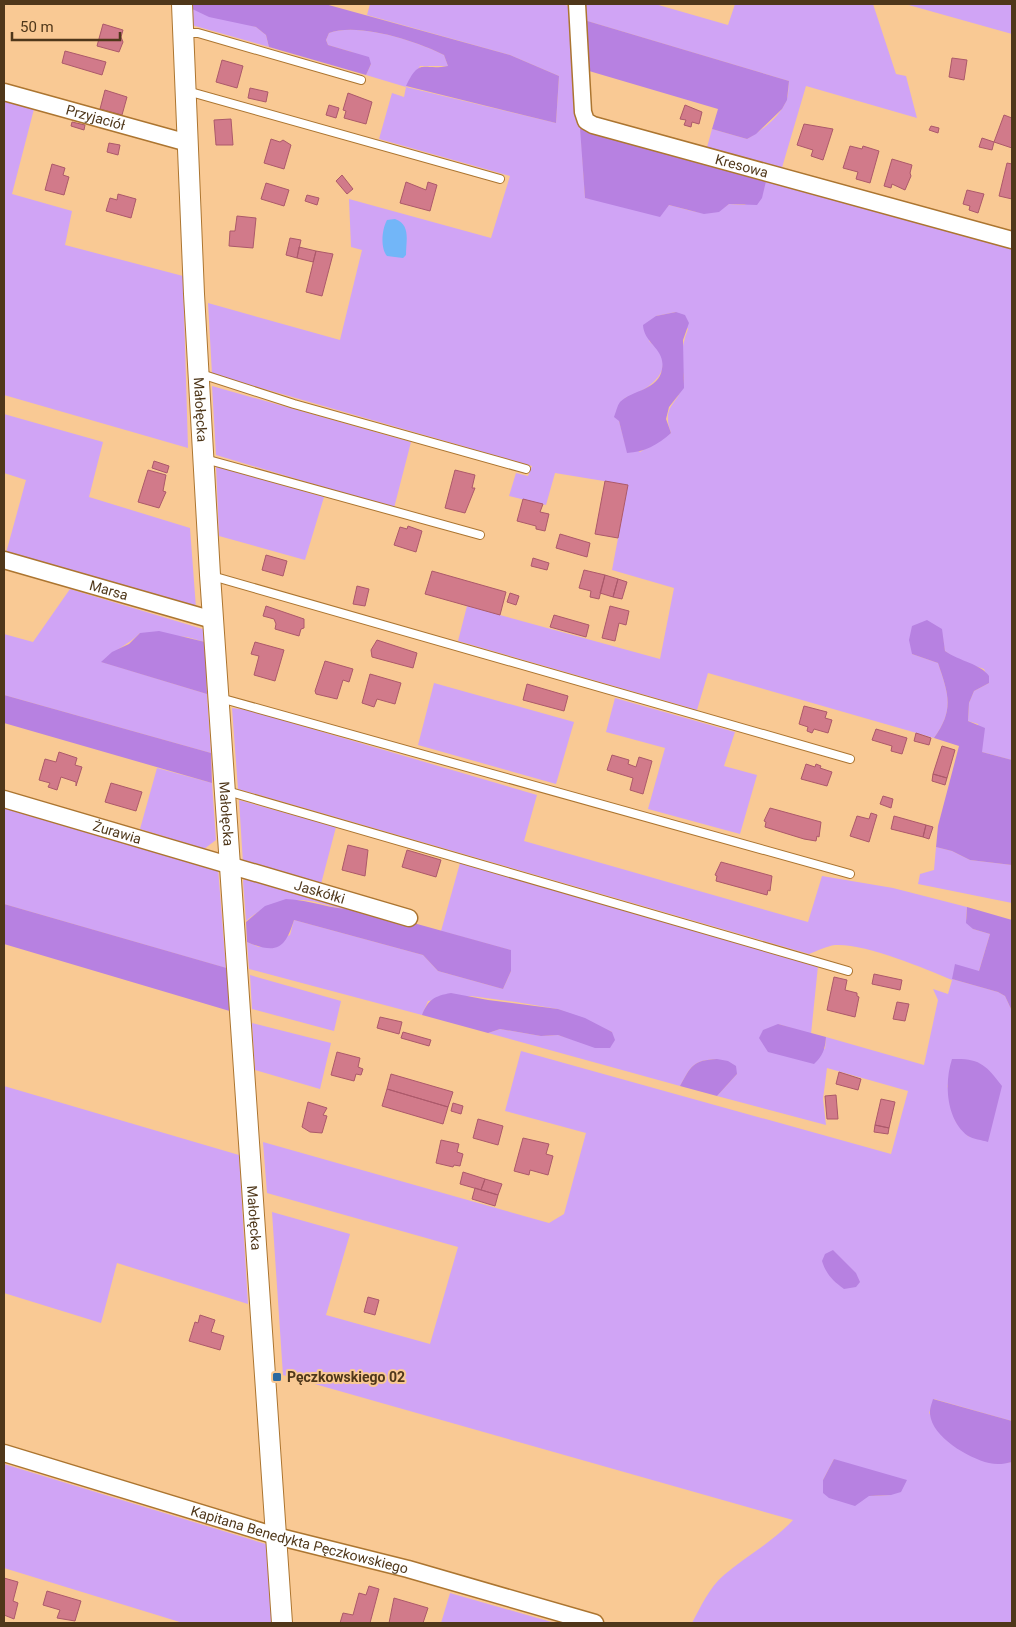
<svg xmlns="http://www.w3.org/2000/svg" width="1016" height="1627" font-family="Roboto,sans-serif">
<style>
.green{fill:#d0a4f5;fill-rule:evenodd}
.forest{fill:#b781e1}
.water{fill:#72b6f8}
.building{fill:#d17a8a;stroke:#ac596a}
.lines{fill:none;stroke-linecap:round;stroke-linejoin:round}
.service-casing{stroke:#ac7530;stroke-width:10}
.minor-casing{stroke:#ac7530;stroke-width:19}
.tertiary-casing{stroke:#ac7530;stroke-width:22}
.service{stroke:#fff;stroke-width:8}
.minor{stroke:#fff;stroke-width:16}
.tertiary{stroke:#fff;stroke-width:20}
.poi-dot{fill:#2c69a0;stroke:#f9c994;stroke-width:2}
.labels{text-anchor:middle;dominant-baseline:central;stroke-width:4;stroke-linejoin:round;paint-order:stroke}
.street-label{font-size:14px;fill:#4f371a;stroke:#f9c994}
.poi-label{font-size:14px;font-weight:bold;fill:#4f371a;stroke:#f9c994;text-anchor:start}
</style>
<rect width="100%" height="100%" fill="#f9c994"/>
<path class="green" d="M370,4h190l13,3 12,191 80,11 4,-4c22,5 40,15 60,-1l16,1 22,-28 245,67v516l-30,-8 -4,-28 -10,-3 1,-18 5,-12 15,-8 -5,-14 -27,-9 -12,-9 -4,-22 -29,25 26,9c10,30 17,46 -4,75l-226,-65 -11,37 -239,-69 9,-35 193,53 14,-71 -62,-18 16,-85 -73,-12 -9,32 -37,-9 7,-23 12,3 4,-10 -320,-92 -4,-71 132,37 22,-90 -11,-3 -2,-48 142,39 19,-62 -131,-37 13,-46 12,4 2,-10 -40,-12 5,-11 -19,-12 -24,-7 -2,-5 3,-7c29,-11 88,8 115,22l4,11h-28l-14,21 150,36 3,-47 -49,-21 -143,-40zM676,312l12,17c-5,12 -7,25 -6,39 1,4 2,8 2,11 -3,26 -24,24 -13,54l-31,19 -15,-9 -6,-22 6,-23c27,-9 56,-32 24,-57l7,-25z
M584,4h71l73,21 7,-21h138l23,70 10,2 11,42 -111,-32 -25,85 -75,-20 6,-22 35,10c14,-8 33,-22 39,-38 3,-6 2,-13 3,-20l-205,-61z
M905,4h107v30z
M188,7l68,20 10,8 3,12 -81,-23z
M4,100l30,9 -22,85 60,17 -7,34 118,31 5,172 -184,-53z
M212,386l199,56 -17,66 -178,-53z
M4,414l99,28 -14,55 101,31 6,80 -190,-55 20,-73 -22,-7z
M216,466l108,31 -19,63 -86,-24z
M70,589l136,41 -1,12 -18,-5 -47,-4c-12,12 -26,17 -38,29l105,32 4,59 -207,-58v-61l29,8z
M434,683l140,39 -18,62 -138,-39z
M615,698l120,34 -11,34 33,9 -17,59 -92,-25 17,-61 -59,-16z
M232,708l16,2 289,85 -13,46 284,81 14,-46 71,12 74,19 -1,12 7,10 17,5 -11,37 -27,8 46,13 7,4 7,15v410l-78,-22 -5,14c26,27 41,55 83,49v161h-320c9,-17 17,-35 32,-48 22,-19 49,-33 69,-55l-510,-145 -11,-163 78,22 -24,81 104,29 28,-97 -191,-54 -4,-51 286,81 15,-9 22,-81 -81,-22 16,-60 370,103 17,-63 -81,-23 -4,31 3,26 -109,-29 20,-22 -20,-15c-24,1 -26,7 -37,27l-192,-53 12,-4 41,7 17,-1 13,4 41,-7 -54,-23 -42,-7 -45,-6 -43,5 -6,14 -173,-46 -2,-27 12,5 31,-12 4,-15 129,35 15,16 65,18 8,-18 -1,-21 -69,-19 19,-68 358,103 -7,68 -33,-10 47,25 1,-12 98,28 14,-65 -5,-11 15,5 4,-14c-28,-12 -88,-37 -117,-35 -8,1 -18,6 -26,9l-571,-165zM947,1084l22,53 -13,-15zM834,1459l57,36 -22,1 -46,-16z
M157,768l55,15 4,57 -12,9 -64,-20z
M239,800l97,27 -15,57 -78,-21z
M4,806l214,62 8,100 -222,-64z
M936,847l16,4 18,9 42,5v38l-94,-19 2,-10 14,-4z
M245,877l118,32c-26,3 -39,-8 -61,-9 -22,-1 -40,7 -56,21l-3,-40z
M250,975l91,26 -7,30 -82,-22z
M252,1023l79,20 -11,46 -65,-19z
M4,1086l235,69 9,149 -131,-41 -16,60 -97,-30z
M4,1464l265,81 6,78h-92l-179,-55z
M450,1593l105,30h-114z"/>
<path class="forest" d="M188,4h137l185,51 49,21 -3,47 -150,-37c14,-29 16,-15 42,-20l-4,-11c-27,-14 -86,-33 -115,-22l-3,7 2,5 41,12 2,7 -5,11 -97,-28 -3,-12 -10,-8 -47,-10 -21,-10z
M584,20l205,61 -2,19 -5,9 -26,25 -9,5 -35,-10 6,-20 -129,-38z
M580,128l187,49 -5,21 -5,7 -28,-1 -10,8 -15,2 -35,-9 -9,12 -75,-19z
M676,312l9,3 4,8 -6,17 1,48 -15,19 -3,12 5,14c-13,12 -27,19 -44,20l-8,-32 -5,-4c2,-5 3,-11 6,-15 12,-12 39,-12 42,-33 4,-20 -18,-25 -19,-44l13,-9z
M927,620l15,9 3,22c14,10 36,13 44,25v7l-15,8 -5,12 -1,18 17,7 -3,24 30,8v105l-42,-5 -18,-9 -16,-4 2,-21 21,-80 -25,-8c21,-29 14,-45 4,-75l-26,-9 -3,-14 3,-14z
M159,631l46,11 2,52 -106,-32 11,-10 17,-8 11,-11z
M4,695l207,58 1,30 -208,-60z
M286,899c27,1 51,13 77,10l148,41v21l-8,18 -65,-18 -15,-16 -129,-35c-9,28 -16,35 -47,22l-1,-20 19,-16z
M4,904l226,65 3,43 -229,-68z
M967,907l45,13v91l-7,-15 -7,-4 -46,-13 3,-15 24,7 11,-37 -17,-5 -7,-6z
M451,993l37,7 70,9 27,9 27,14 3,8 -5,8h-15l-37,-13 -17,1 -41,-7 -12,4 -66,-18c6,-15 12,-19 29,-22z
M778,1024l48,13c-1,12 -3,19 -12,27l-46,-12 -9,-14 4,-8z
M717,1059l11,2 8,5 1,8 -20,22 -37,-10c11,-20 13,-26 37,-27z
M952,1059c28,-1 34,6 50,27l-14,56c-6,-2 -15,-3 -20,-6 -22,-16 -24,-53 -16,-77z
M833,1250l23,23 4,9 -4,5 -12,2c-11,-8 -18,-15 -22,-28l3,-7z
M933,1399l79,22v41c-8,2 -15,3 -23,1 -21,-5 -57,-26 -59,-49 -1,-4 2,-11 3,-15z
M834,1459l73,21 -6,12 -10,3 -22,1 -14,10 -26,-8 -6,-5v-13z"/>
<path class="water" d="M395,219c16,6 11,21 11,36l-3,3 -16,-2c-7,-8 -5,-27 0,-36z"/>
<path class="building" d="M103,24l20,6 -2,7 2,5 -4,10 -22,-6z
M65,51l41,11 -4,13 -40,-12z
M952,58l15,2 -3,20 -15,-3z
M222,60l21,6 -6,22 -21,-6z
M250,88l18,4 -2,10 -18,-4z
M105,90l22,7 -5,18 -22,-6z
M348,93l24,9 -6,22 -22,-6 2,-7 -3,-1z
M329,105l10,3 -3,10 -10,-3z
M685,105l17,7 -3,12 -7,-2 -1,5 -7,-2 2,-5 -6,-1z
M1004,115l8,3v30l-18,-6z
M231,119l2,26h-17l-2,-25z
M72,122l13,3 -1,5 -13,-4z
M804,124l29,5 -10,31 -12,-4 2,-6 -16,-5z
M931,126l8,2 -1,5 -9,-3z
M982,138l12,4 -2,8 -13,-3z
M271,139l9,3 3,-2 8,5 -7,24 -20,-6z
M109,143l11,2 -2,10 -11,-3z
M850,146l12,3 1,-3 16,5 -9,32 -14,-4 2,-7 -15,-4z
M892,159l20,6 -2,8 1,3 -6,14 -13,-6 -1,4 -7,-2z
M1007,163l5,1v35l-13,-3z
M52,164l13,4 -2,7 6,2 -5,18 -19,-5z
M342,175l11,14 -6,5 -11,-13z
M406,182l20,8 2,-8 9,3 -7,26 -30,-8z
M266,183l23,7 -5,16 -23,-7z
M967,190l17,4 -6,19 -9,-3 1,-4 -7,-2z
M118,194l18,5 -5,19 -25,-7 4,-13 7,2z
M307,195l12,3 -2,7 -12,-4z
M237,216l19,2 -3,30 -24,-2 1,-15h5z
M290,238l11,2 -4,18 -11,-3z
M299,247l17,4 -3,11 -16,-4z
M316,251l17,3 -11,42 -16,-4z
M154,461l15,5 -2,7 -15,-5z
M148,470l18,5 -3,16 3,1 -7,16 -21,-6z
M455,470l20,5 -3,13h3l-10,25 -20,-5z
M605,481l23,4 -10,53 -23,-4z
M523,499l20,5 -3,8 9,2 -4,17 -9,-2v-3l-19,-5z
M408,526l14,5 -6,21 -22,-7 6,-18 7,2z
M560,534l30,9 -3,14 -31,-9z
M266,555l21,6 -4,15 -21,-6z
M533,558l16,5 -2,7 -16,-4z
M584,570l21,5 -6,24 -9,-2 1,-6 -12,-3z
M432,571l74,21 -6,23 -75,-21z
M605,575l13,4 -5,18 -13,-4z
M618,579l9,3 -5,17 -9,-2z
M357,586l12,3 -4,17 -12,-2z
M510,593l9,3 -3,9 -9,-3z
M266,606l38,13v9l-3,1 -2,7 -24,-7 1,-5 -2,-5 -11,-3z
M610,606l19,5 -3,14 -7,-2 -4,18 -13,-3z
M554,615l35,10 -3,12 -36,-10z
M377,640l40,13 -4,15 -41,-11 -1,-7z
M255,642l29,8 -9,31 -21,-6 5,-19 -8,-2z
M325,661l28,8 -4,13 -6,-2 -6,19 -21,-5 -1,-3z
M370,674l31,9 -6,21 -18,-5 -3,8 -12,-4z
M527,684l41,12 -4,15 -41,-11z
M804,706l23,6 -2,6 7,2 -4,13 -14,-4 -2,4 -5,-2 1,-4 -9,-3z
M876,729l31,9 -5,16 -11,-3 1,-5 -20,-6z
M916,733l15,5 -2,7 -15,-4z
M942,746l13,4 -8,28 -14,-4z
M59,752l18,6 -2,7 7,2 -6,19v-4l-15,-5 -4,13 -9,-3 2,-4 -11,-3 6,-21 11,3z
M612,755l17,5 -1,4 8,3 3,-10 13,4 -9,33 -13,-4 3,-12 -26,-8z
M806,764l9,3 1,-3 5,2 -1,2 12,4 -5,14 -26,-7z
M933,774l14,4 -2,7 -13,-4z
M111,783l31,9 -6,19 -31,-9z
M883,796l10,3 -2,9 -11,-4z
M770,808l51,14 -2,15 -2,-1 -1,5 -12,-2 -39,-12 1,-5 -2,-1z
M871,813l6,2 -8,27 -19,-6 7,-20 12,3z
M894,816l32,9 -3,12 -32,-8z
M926,825l7,2 -4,12 -6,-2z
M348,845l20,5 -3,26 -23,-6z
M407,850l34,10 -5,17 -34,-10z
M721,862l51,14 -2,15 -2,-1 -1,5 -51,-14 1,-5 -2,-1z
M874,974l28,6 -2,10 -28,-6z
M834,977l13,3 -2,10 12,3v3l2,1 -4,20 -28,-7z
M897,1002l12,2 -4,17 -12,-2z
M380,1017l22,5 -3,12 -22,-6z
M403,1032l28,8 -2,6 -28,-8z
M337,1052l23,6 -2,9 5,2 -2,6 -5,-1 -2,7 -23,-6z
M839,1072l22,7 -3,11 -22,-6z
M391,1074l62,18 -5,15 -61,-18z
M387,1089l61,18 -5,17 -61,-18z
M836,1095l2,24h-11l-2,-23z
M881,1099l14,3 -6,26 -14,-3z
M308,1102l19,6 -4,7 4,1 -5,17 -12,-1 -8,-5z
M453,1103l10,3 -2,8 -10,-3z
M478,1119l25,7 -5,19 -25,-7z
M875,1125l14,3 -1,6 -14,-2z
M523,1138l26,6 -3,10 7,2 -5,19 -18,-5 -1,5 -15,-4z
M441,1140l18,4 -2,8 6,2 -3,12 -6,-1 -1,2 -17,-4z
M463,1172l22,7 -4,11 -21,-6z
M485,1179l17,5 -4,11 -17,-5z
M475,1188l23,7 -3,11 -23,-7z
M368,1297l11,3 -4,15 -11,-3z
M200,1315l15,5 -4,12 13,4 -4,14 -31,-9 6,-19 3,1z
M4,1578l14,4 -5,19 5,2 -4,16 -10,-4z
M369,1586l10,3 -9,34h-30l3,-10 10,2 6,-22 7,2z
M47,1591l34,10 -6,20 -18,-3 3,-8 -17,-5z
M394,1598l34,10 -5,15h-34z"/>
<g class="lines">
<g class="service-casing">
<path id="service" d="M185,33h13l163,47
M187,91l313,88
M201,374l93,30 232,65
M205,459l275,76
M212,576l638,183
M220,698l630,176
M227,791l621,180"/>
</g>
<g class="minor-casing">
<g id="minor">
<path id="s1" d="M577,4l6,108 3,9 7,4 419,115"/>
<path id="s2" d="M4,92l184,51"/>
<path id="s3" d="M4,560l209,60"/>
<path id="s4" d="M4,799l405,119"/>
<path id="s5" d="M4,1453l272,83 132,33 187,54"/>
</g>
</g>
<g class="tertiary-casing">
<g id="tertiary">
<path id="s6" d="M182,4l12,290 16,281 72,1048"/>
</g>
</g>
<use href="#service" class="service"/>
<use href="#minor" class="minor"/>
<use href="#tertiary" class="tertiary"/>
</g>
<rect class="poi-dot" x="272" y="1372" width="10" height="10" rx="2.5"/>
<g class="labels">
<g class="street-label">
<text stroke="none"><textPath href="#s2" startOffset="95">Przyjaciół</textPath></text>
<text stroke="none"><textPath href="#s1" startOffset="280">Kresowa</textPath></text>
<text stroke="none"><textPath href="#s6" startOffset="406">Małołęcka</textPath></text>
<text stroke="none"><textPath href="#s3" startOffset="109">Marsa</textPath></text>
<text stroke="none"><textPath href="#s6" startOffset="811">Małołęcka</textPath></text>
<text stroke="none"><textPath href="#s4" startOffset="118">Żurawia</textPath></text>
<text stroke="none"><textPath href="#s4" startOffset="329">Jaskółki</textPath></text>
<text stroke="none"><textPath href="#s6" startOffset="1216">Małołęcka</textPath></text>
<text stroke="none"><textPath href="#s5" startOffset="308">Kapitana Benedykta Pęczkowskiego</textPath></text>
</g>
<g class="poi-label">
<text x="287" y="1377">Pęczkowskiego 02</text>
</g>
</g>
<rect width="1016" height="1627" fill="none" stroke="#4f371a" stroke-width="10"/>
<path d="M12 32v8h108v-8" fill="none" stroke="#4f371a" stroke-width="2.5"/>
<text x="20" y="32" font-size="15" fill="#4f371a" stroke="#f9c994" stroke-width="4" paint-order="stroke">50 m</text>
</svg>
